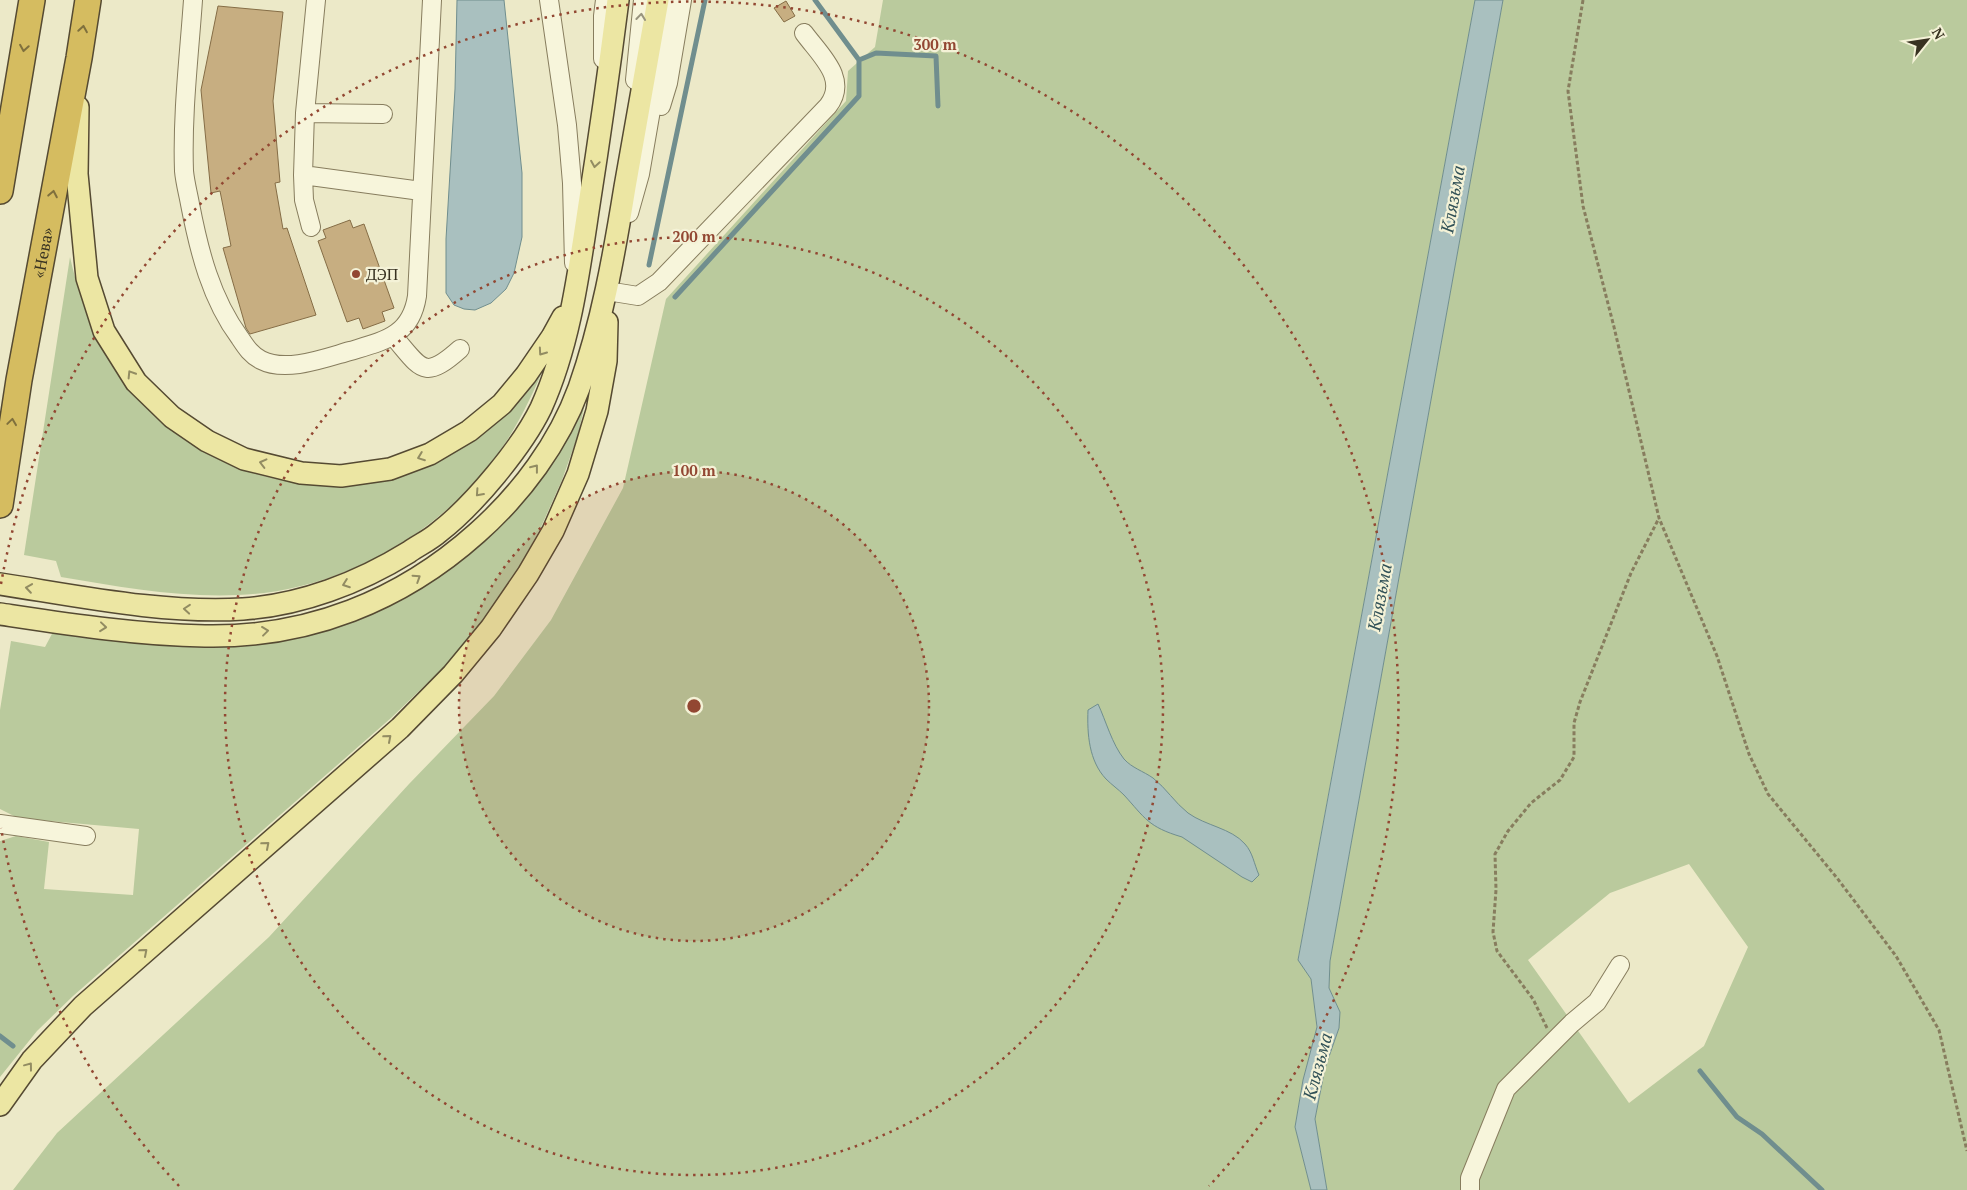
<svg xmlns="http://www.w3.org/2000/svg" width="1967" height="1190" font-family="'PT Serif',serif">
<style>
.green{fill:#baca9d;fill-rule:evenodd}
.water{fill:#a9c0bf;stroke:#708e8e}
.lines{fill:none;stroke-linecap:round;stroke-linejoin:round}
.stream{stroke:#708e8e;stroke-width:5}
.building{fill:#c7ae81;stroke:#856d46}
.minor-casing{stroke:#877d5e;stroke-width:20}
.major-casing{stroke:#554a32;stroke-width:24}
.highway-casing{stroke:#554a32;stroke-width:28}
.path{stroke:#877d5e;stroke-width:3;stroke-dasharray:4 2.5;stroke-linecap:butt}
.minor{stroke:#f7f5db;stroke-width:18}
.major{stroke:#ece6a3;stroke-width:21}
.highway{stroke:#d5bc60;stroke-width:25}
.oneway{stroke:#98947e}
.oneway2{stroke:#7f703d}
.oneway3{stroke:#928c62}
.ring{fill:none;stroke:#924732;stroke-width:2.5;stroke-dasharray:2.5 5}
.poi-dot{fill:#924732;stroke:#f4f2d7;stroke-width:2}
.labels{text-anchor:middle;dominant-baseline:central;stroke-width:4.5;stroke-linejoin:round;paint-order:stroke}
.street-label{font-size:16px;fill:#383221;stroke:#f4f2d7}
.poi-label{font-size:16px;fill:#383221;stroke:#f4f2d7;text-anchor:start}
.water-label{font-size:18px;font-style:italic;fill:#315157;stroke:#f4f2d7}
.centre{fill:#924732;stroke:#f4f2d7;stroke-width:2.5}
.ring-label{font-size:15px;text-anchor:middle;font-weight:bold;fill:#924732;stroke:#f4f2d7;stroke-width:4.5;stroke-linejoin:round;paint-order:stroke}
</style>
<rect width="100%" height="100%" fill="#ece9c8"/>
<path class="green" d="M883,0h592l-177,959 13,20 6,49 -14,52 -8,47 16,63h-1298l44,-57 212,-196 140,-153 85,-88 57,-76 72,-132 43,-189 180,-198 2,-30 27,-24z
M1503,0h464v1190h-640l-12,-71 10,-51 14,-40 1,-16 -11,-24 1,-27zM1689,864l59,83 -44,99 -75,57 -101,-143 82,-67z
M70,257c26,118 100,203 221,225 29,5 55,2 83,-2 6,-1 14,-1 19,-3 10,-4 32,-25 42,-32 37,-28 75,-57 112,-85 -15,37 -33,74 -58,106 -55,68 -138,116 -225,127 -68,8 -137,-5 -203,-16l-5,-16 -32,-6z
M588,389l-10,46 -16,45 -21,47 -22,41 -36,53 -39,46 -53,51 -318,278 -36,35 -37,46v-236l16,-5 33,6 -5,47 89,6 6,-66 -112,-10 -11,-2 -16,-8v-99l11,-69 34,6 8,-15 239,6 42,-10 41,-15 34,-17 51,-34 39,-35 27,-29 24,-34z"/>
<path class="water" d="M457,0h47l18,173v64l-8,36 -8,16 -15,14 -16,7 -11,-1 -10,-4 -8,-12v-54l9,-150z
M1475,0h28l-173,961 -1,27 11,24 -1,16 -14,40 -10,51 12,71h-16l-16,-63 8,-47 14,-53 -6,-48 -13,-19z
M1098,704c8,17 14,40 26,55 8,9 19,12 29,19 13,10 22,25 35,35 18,13 43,15 57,31 8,9 9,20 14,31l-7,7 -10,-5 -60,-40c-34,-10 -37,-19 -58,-42 -6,-6 -12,-10 -18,-16 -17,-18 -19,-45 -18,-69z"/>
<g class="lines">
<path class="stream" d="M859,60l17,-7 60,3 2,50
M649,265l56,-265
M675,297l184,-201v-36l-44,-60
M0,1036l13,10
M1700,1071l37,46 25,17 60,56"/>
</g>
<path class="building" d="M786,1l9,15 -11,6 -10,-14z
M218,6l65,6 -10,89 7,81 -5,1 8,46 4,-1 29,87 -66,19 -4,-6 -23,-80 8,-2 -11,-55 -9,2 -10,-103z
M350,220l3,8 11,-4 30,84 -12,4 3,9 -22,8 -4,-11 -12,4 -29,-81 8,-3 -3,-8z"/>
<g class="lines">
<g class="minor-casing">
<path id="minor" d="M193,0c-4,57 -11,114 -9,171 1,11 4,22 6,33 9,47 21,95 50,134 6,9 11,17 21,22 25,13 64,-2 89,-9 34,-10 61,-15 67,-55l15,-296
M316,0l-11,113 -2,62 118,16
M549,0l18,125 5,58 2,80
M603,59v-43l2,-16
M635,80l8,-80
M661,106l7,-23 14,-83
M305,113l78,1
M303,175l1,25 7,27
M629,213l11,-39 30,-174
M610,278l-3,13 31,5 21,-14 169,-176c21,-27 -8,-51 -24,-73
M393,336c28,32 30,46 67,13
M0,824l86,12
M1470,1190v-12l36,-89 66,-66 25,-21 23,-37"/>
</g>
<g class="major-casing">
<path id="major" d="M78,107l-1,67 10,104 17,53 32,51 36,35 35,24 37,18 57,14 40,3 49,-7 40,-15 39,-23 33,-27 24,-29 26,-38 11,-20
M0,584c78,12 164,30 243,25 58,-4 116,-26 166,-57 10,-7 21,-12 30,-20 35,-27 83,-85 102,-124 28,-62 37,-130 47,-197 11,-70 21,-140 30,-211
M0,614c67,10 137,21 205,22 103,2 196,-35 272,-103 44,-39 82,-90 102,-145 23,-65 35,-133 46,-201 11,-62 22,-125 33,-187
M0,1105l32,-45 51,-54 317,-278 53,-54 38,-46 37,-54 25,-43 25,-57 19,-63 9,-50 1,-39"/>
</g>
<g class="highway-casing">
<g id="highway">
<path d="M0,191l32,-191"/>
<path id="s1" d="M0,505l19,-125 60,-322 9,-58"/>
</g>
</g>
<path class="path" d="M1583,0l-15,91 15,115 31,121 45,191 58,138 32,98 19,40 69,84 59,78 43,74 28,121
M1547,1028l-14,-29 -36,-48 -4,-19 3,-42 -1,-36 13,-23 23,-28 29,-23 14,-23v-34l6,-21 51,-129 28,-55"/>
<use href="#minor" class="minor"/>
<use href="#major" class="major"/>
<use href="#highway" class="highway"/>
</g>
<defs><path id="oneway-chevron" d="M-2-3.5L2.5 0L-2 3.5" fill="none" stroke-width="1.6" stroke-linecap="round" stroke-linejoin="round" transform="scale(1.25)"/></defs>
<use class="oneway" href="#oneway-chevron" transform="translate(641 17) rotate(-84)"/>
<g class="oneway2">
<use href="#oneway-chevron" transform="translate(83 29) rotate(-81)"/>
<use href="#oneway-chevron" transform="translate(24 48) rotate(99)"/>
<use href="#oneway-chevron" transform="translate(53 194) rotate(-79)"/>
<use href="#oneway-chevron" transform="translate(12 422) rotate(-82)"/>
</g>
<g class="oneway3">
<use href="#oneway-chevron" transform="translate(595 164) rotate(99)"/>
<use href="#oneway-chevron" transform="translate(542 352) rotate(125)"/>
<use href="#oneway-chevron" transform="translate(131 374) rotate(-122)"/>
<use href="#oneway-chevron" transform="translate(421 457) rotate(159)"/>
<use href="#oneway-chevron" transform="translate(263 463) rotate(-166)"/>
<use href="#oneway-chevron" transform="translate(535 468) rotate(-52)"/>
<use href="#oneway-chevron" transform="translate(479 493) rotate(132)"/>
<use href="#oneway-chevron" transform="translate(417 578) rotate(-33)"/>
<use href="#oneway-chevron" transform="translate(346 584) rotate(160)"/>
<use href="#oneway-chevron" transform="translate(29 588) rotate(-172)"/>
<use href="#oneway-chevron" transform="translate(187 609) rotate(-175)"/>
<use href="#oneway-chevron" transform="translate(103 627) rotate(6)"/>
<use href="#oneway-chevron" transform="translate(265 631) rotate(-7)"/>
<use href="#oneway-chevron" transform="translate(388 738) rotate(-41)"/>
<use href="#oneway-chevron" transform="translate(266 845) rotate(-41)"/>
<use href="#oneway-chevron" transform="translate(144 952) rotate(-41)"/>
<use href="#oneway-chevron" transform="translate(29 1066) rotate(-53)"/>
</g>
<circle cx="694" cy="706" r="235" fill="#924732" fill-opacity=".12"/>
<g class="ring">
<circle cx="694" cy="706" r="235"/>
<circle cx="694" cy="706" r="469"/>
<path d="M179 1186A704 704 0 0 1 1 828M1 584A704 704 0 1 1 1209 1186"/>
</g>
<circle class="poi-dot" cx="356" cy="274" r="5"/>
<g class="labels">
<g class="street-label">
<text stroke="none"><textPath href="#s1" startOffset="256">«Нева»</textPath></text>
</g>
<g class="poi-label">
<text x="366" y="274">ДЭП</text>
</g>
<g class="water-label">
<text transform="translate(1452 199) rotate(-80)">Клязьма</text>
<text transform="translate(1379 597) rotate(-80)">Клязьма</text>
<text transform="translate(1317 1066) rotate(-75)">Клязьма</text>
</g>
</g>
<circle cx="694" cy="706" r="8" class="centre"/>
<g class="ring-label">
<text x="935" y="50">300 m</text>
<text x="694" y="242">200 m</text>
<text x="694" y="476">100 m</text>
</g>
<g transform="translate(1927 40) rotate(60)" stroke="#f4f2d7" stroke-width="4" paint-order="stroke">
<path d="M0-4L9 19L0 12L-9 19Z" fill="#383221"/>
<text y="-8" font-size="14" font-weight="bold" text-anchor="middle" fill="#383221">N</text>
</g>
</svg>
